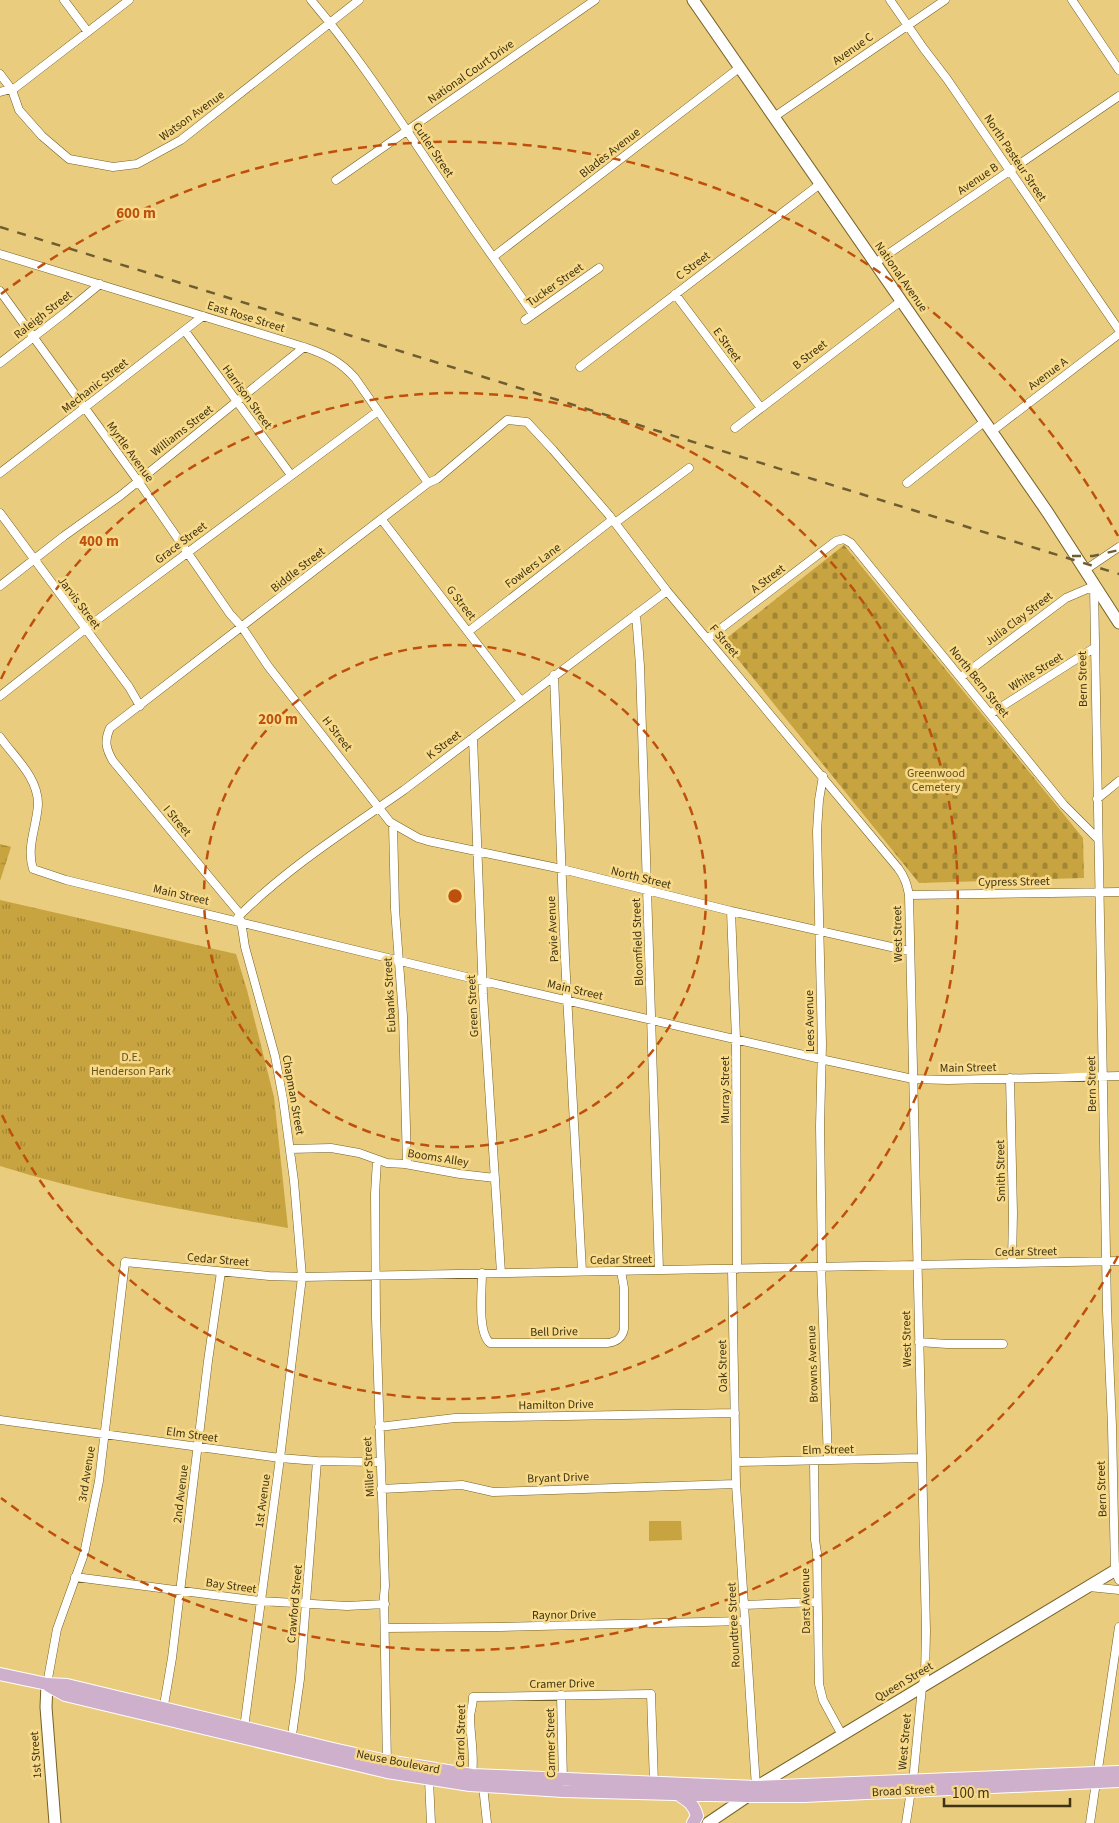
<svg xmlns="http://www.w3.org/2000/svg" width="1119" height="1823" font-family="'Source Sans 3',sans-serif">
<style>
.grass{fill:url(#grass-tufts)}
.wetland{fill:url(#wetland-marsh)}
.cemetery{fill:url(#cemetery-stones)}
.garden{fill:#c7a43f}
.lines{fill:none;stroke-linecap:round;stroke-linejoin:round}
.street-casing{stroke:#766024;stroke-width:9}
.secondary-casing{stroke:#766024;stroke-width:13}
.primary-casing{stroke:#fff;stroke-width:14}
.street{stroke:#fff;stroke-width:8}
.secondary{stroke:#fff;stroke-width:11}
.primary{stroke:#ceafcc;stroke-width:12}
.rail{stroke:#6e5d30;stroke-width:2.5;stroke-dasharray:9 9;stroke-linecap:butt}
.ring{fill:none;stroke:#be500e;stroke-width:2.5;stroke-dasharray:9 6}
.labels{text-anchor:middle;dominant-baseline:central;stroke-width:5;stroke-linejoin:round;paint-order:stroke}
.street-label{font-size:12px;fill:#3f3312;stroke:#f7d98a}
.park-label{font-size:12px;fill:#66531e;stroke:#f7d98a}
.centre{fill:#be500e;stroke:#f7d98a;stroke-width:2.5}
.ring-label{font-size:15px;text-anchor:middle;font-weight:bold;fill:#be500e;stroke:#f7d98a;stroke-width:5;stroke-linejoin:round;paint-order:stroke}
</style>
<defs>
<pattern id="grass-tufts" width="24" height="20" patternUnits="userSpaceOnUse" patternTransform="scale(1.25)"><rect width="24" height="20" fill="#c7a43f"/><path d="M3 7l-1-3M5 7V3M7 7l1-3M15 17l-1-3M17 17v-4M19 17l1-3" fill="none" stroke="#a38633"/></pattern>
<pattern id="wetland-marsh" width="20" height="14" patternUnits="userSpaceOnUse" patternTransform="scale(1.25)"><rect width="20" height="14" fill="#c7a43f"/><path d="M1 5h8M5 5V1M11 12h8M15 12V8" fill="none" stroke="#a38633"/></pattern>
<pattern id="cemetery-stones" width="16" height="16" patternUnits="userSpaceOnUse" patternTransform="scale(1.25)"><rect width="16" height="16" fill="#c7a43f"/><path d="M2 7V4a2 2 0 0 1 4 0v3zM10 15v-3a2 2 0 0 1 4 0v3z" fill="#a38633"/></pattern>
</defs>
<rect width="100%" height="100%" fill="#eacc7e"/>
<path class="grass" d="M0,900l236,54 11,36 27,107 14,131c-97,-17 -194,-32 -288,-62z"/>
<path class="wetland" d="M0,844l11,3 -11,34z"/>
<path class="cemetery" d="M844,545l239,293 1,40 -165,5 -196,-242z"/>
<path class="garden" d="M649,1521h32l1,19 -33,1z"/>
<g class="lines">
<g class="street-casing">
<path id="street" d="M64,0l24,32
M311,0c55,65 100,138 148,208 24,36 50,71 74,106
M890,0l34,49 23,30 172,251
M1072,0l47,70
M0,74l12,16 7,20 23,26 27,23 44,8 24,-3 44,-24 178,-140
M0,92l15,-4 114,-88
M774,117l171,-117
M336,180l259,-180
M0,254l304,93c21,7 36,14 51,31l73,105
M493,257l246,-189
M875,263l244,-167
M0,291l138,190 92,133 12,13 26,39 122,156 28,16 10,3 134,28 169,42 178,40
M675,294l86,114
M525,320l74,-52
M185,331l106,144
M0,363l66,-51 34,-28
M580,367l240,-183
M735,428l166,-127
M991,432l128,-98
M0,473l203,-157
M907,483l77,-61
M0,513l129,174 11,19
M382,520l139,181
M615,523l74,-55
M1085,570l34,-23
M0,586l64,-50 56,-40 184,-149
M636,614l4,52 19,604
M469,631l143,-111
M707,639l129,-98 8,-2 7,4 213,262 34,34
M554,675l11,283 17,313
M961,677l105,-79 28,-12 13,724 5,116 3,145 4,9
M0,696l85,-67 293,-218
M990,714l104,-66
M0,737c14,20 38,40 38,67 -1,22 -12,43 -5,65l33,11 417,101 342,79 88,19 35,1 171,-4
M473,738l10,256 18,279
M823,776l-4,24 -2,31 5,213 -2,82 2,137 -1,3 7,194
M1097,799l22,-18
M393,824l2,85 8,107 4,148
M909,895l210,-3
M731,911l5,128 1,230
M240,914l-127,-153c-7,-12 -9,-20 -3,-33l318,-245 9,-4 70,-59 20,2 26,28 56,65 58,76 231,277c7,9 9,17 11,27l17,736 -1,45 -3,11 -8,84 -8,52
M238,917c49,-49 109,-87 166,-127l263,-199
M241,921l4,26 30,109 8,43 11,82 8,96 -22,181 -36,270
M1010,1078l3,135 -1,50
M290,1149l41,-1 28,5 28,10 18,1 55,10 35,4
M377,1160l-2,34 1,123 9,269 -1,10 3,169
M732,1269l4,215 20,303
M482,1273c0,17 -5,59 8,70h117c9,-1 15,-4 17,-14v-41l-3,-17
M919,1342l28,2h56
M0,1420l280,38 37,3 64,1
M379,1427l76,-9 280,-5
M814,1461l1,79 2,13 2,131 4,16 19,35
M736,1462l185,-4
M381,1489l81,-4 31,7 243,-8
M75,1577l185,24 87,5 38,-2
M1089,1587l30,3
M743,1605l74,-3
M385,1628l114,-1 245,-6
M47,1684l10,-55 27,-75 15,-73 26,-219 144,14 33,1 817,-16
M561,1695l2,86
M163,1711l9,-53 36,-297 13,-89
M291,1742l9,-63 17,-218
M472,1775c3,-20 -2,-39 -2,-59 1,-7 3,-12 3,-19l178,-3 3,89
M429,1780l2,43
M483,1786l4,37
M1090,1823l29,-196"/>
</g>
<g class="secondary-casing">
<path id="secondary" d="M693,0l355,513 71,110
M47,1684l-1,23 9,116
M708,1823l40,-27 8,-9 363,-219"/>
</g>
<g class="primary-casing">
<path id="primary" d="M0,1674l47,10 20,1 266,64 54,12 85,14 284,12 363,-15
M49,1686l16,9 322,77 83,13 93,6 185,5h56l315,-15
M679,1795c10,6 15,10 18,21l-4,7"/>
</g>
<use href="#street" class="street"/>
<use href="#secondary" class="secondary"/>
<use href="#primary" class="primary"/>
<path class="rail" d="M0,227l1119,347
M1072,556h21l26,-6"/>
</g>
<g class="ring">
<circle cx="455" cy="896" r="251"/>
<path d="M1 679A503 503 0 1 1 1 1113"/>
<path d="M1118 1256A754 754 0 0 1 1 1498M1 294A754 754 0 0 1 1118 536"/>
</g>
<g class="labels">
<g class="street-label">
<text transform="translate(853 49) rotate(-35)">Avenue C</text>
<text transform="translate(471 72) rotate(-35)">National Court Drive</text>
<text transform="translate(192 116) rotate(-36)">Watson Avenue</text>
<text transform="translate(433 150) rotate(56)">Cutler Street</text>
<text transform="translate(610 153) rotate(-38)">Blades Avenue</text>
<text transform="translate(1015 158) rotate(56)">North Pasteur Street</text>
<text transform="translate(978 179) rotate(-34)">Avenue B</text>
<text transform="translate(693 266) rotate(-37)">C Street</text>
<text transform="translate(901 277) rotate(55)">National Avenue</text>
<text transform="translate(555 285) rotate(-35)">Tucker Street</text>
<text transform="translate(43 315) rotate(-38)">Raleigh Street</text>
<text transform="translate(246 317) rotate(17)">East Rose Street</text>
<text transform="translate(727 345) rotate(54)">E Street</text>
<text transform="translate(810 355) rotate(-38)">B Street</text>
<text transform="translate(1048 374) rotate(-37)">Avenue A</text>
<text transform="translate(95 386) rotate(-38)">Mechanic Street</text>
<text transform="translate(247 397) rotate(54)">Harrison Street</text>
<text transform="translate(182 431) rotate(-38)">Williams Street</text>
<text transform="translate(130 452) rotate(54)">Myrtle Avenue</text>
<text transform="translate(181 543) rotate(-37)">Grace Street</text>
<text transform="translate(533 566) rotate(-37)">Fowlers Lane</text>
<text transform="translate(298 570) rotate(-38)">Biddle Street</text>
<text transform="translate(768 579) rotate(-37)">A Street</text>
<text transform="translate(79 603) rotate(53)">Jarvis Street</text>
<text transform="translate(461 603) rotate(52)">G Street</text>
<text transform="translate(1019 619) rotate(-37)">Julia Clay Street</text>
<text transform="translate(724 641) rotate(50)">F Street</text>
<text transform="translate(1036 672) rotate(-32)">White Street</text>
<text transform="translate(1083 679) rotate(-91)">Bern Street</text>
<text transform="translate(979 682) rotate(51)">North Bern Street</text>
<text transform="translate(337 734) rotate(52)">H Street</text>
<text transform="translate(444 745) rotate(-37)">K Street</text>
<text transform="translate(177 821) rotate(50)">I Street</text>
<text transform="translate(641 878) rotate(14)">North Street</text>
<text transform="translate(1014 882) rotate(-1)">Cypress Street</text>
<text transform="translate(181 895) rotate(13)">Main Street</text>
<text transform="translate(553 929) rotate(-93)">Pavie Avenue</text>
<text transform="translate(898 934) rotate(-91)">West Street</text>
<text transform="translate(638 942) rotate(-92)">Bloomfield Street</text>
<text transform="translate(575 990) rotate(13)">Main Street</text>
<text transform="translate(390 995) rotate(-93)">Eubanks Street</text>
<text transform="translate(473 1006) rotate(-93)">Green Street</text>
<text transform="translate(810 1021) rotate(-91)">Lees Avenue</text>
<text transform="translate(968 1068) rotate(-1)">Main Street</text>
<text transform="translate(1092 1084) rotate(-91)">Bern Street</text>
<text transform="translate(725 1090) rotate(-90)">Murray Street</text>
<text transform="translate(293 1095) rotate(80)">Chapman Street</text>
<text transform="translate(438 1158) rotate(9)">Booms Alley</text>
<text transform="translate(1001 1171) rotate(-91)">Smith Street</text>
<text transform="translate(1026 1252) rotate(-1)">Cedar Street</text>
<text transform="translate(218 1260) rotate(5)">Cedar Street</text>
<text transform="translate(621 1260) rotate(-1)">Cedar Street</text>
<text transform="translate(554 1332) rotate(-1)">Bell Drive</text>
<text transform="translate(907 1339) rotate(-91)">West Street</text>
<text transform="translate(813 1364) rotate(-92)">Browns Avenue</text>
<text transform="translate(723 1366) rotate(-91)">Oak Street</text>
<text transform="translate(556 1405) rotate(-1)">Hamilton Drive</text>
<text transform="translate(192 1435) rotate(8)">Elm Street</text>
<text transform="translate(828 1450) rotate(-1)">Elm Street</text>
<text transform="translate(369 1467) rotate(-93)">Miller Street</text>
<text transform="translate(87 1474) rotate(-81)">3rd Avenue</text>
<text transform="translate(558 1478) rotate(-2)">Bryant Drive</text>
<text transform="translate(1102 1489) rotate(-92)">Bern Street</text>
<text transform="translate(181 1494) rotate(-83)">2nd Avenue</text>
<text transform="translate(263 1501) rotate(-82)">1st Avenue</text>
<text transform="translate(231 1586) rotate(8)">Bay Street</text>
<text transform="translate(806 1601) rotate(-91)">Darst Avenue</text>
<text transform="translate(295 1604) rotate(-85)">Crawford Street</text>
<text transform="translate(564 1615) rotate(-1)">Raynor Drive</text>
<text transform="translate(734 1625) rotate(-93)">Roundtree Street</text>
<text transform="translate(904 1682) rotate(-31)">Queen Street</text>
<text transform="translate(562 1684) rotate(-1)">Cramer Drive</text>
<text transform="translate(461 1736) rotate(-89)">Carrol Street</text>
<text transform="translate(905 1742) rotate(-85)">West Street</text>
<text transform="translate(551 1743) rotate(-91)">Carmer Street</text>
<text transform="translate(36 1755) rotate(-94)">1st Street</text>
<text transform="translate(398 1762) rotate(11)">Neuse Boulevard</text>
<text transform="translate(903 1791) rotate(-3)">Broad Street</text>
</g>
<g class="park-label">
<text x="936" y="773">Greenwood<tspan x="936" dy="14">Cemetery</tspan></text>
<text x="131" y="1057">D.E.<tspan x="131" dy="14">Henderson Park</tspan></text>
</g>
</g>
<circle cx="455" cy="896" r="8" class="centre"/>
<g class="ring-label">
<text x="136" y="218">600 m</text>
<text x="99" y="546">400 m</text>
<text x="278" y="724">200 m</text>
</g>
<path d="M944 1798v8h126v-8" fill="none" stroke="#3f3312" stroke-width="2.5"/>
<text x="952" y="1798" font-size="15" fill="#3f3312" stroke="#f7d98a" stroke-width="4" paint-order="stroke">100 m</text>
</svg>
